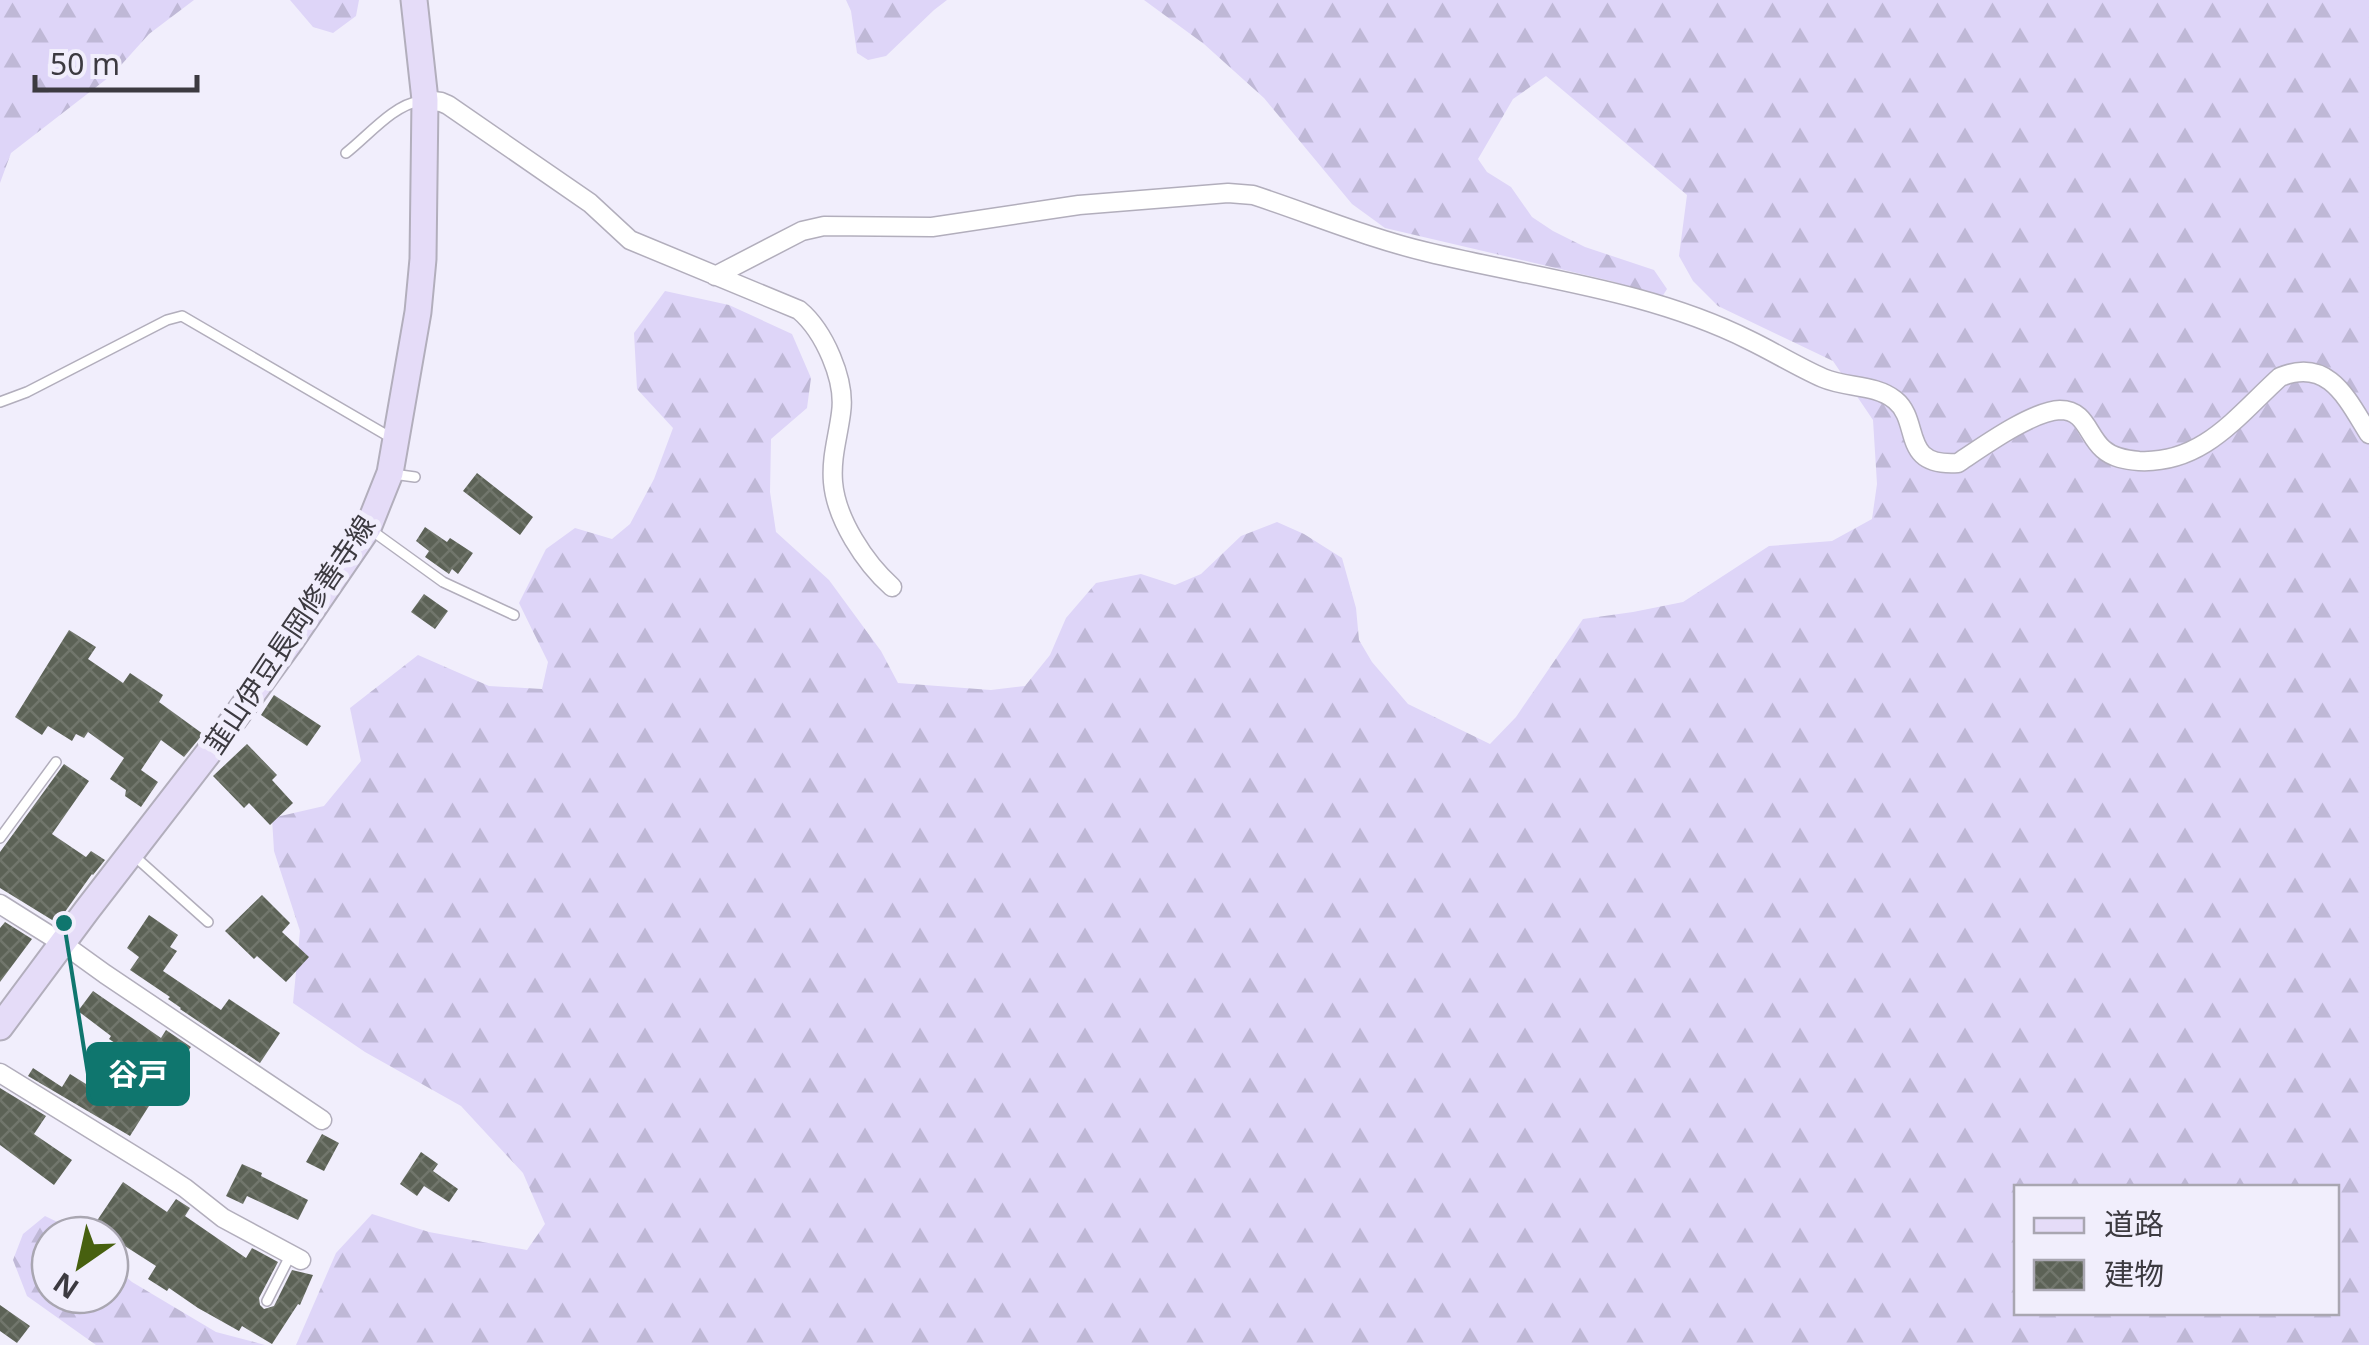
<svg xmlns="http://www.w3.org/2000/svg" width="2369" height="1345" font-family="'Noto Sans','Noto Sans JP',sans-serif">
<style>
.forest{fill:url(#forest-firs);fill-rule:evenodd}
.building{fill:url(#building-cross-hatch)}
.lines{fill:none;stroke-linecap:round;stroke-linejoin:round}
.lane-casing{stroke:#b2aebc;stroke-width:12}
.street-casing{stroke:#b2aebc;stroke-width:21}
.secondary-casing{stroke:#b2aebc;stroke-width:29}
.lane{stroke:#fff;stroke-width:9}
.street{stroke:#fff;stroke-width:18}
.secondary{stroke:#e5dcf8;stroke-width:25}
.labels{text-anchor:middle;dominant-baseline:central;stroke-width:10;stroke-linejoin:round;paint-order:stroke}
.street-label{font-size:28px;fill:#3c3a40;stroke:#f1eefc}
.leader{fill:none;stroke:#0f766e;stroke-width:4}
.callout-dot{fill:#0f766e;stroke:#f1eefc;stroke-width:4}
.callout{fill:#0f766e;stroke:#0f766e;stroke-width:4}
.callout-label{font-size:30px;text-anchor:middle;font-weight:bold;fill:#fff}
</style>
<defs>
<pattern id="forest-firs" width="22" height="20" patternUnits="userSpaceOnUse" patternTransform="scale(2.5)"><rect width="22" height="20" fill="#ded5f8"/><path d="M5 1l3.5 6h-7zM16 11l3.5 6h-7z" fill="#bfb8d6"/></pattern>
<pattern id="building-cross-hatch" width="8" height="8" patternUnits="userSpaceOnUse" patternTransform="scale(2.5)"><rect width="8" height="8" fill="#5c6256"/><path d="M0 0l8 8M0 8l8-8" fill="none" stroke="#71766c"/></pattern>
</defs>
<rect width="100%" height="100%" fill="#f1eefc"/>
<path class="forest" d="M0,0h194l-45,34 -36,40 -102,79 -11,30z
M290,0h69l-3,16 -23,17 -20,-6z
M846,0h101l-13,10 -48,46 -18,4 -11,-7 -6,-42z
M1144,0h1225v1345h-2073l40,-92 36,-39 57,18 98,18 18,-26 -22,-51 -62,-67 -96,-54 -72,-49 7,-72 -26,-80 -2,-33 52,-12 37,-45 -11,-53 68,-53 71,31 53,3 6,-27 -29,-59 27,-54 29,-21 37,11 18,-15 24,-45 19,-51 -36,-39 -3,-56 31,-42 64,14 63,29 19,44 -4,30 -36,31 -1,53 6,40 53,48 52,71 17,32 93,7 34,-4 25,-31 16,-37 30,-35 45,-9 34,11 26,-11 40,-38 36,-14 27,12 38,24 14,50 3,32 13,22 36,42 82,40 26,-27 67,-98 50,-7 50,-10 86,-56 63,-5 40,-22 5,-35 -4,-64 -40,-59 -115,-55 -25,-25 -14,-25 8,-61 -141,-119 -33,23 -35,60 9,13 24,15 21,30 21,14 32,16 69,23 13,19 -5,8 -51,-16 -226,-53 -33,-24 -88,-106 -60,-54zM2016,1188h320v124h-320z
M45,1216l27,13 7,6h-29v60h60v-32l22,19 84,50 49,13h-169l-69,-49 -14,-36 10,-26z"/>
<path class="building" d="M477,473l56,44 -13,18 -57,-44z
M425,527l22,15 3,-4 23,15 -15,21 -6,-5 -3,5 -24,-17 4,-6 -13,-10z
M424,594l24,17 -13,18 -24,-17z
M69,630l27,17 -8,12 35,24 7,-10 33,22 -4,7 44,32 -19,23 -23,-17 -20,30 17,12 -17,25 -16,-11 1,-6 -16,-11 14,-21 -36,-26 -4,6 -8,-4 -4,7 -24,-15 -6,9 -27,-18z
M274,695l47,31 -14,20 -46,-31z
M247,744l30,31 -5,5 21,23 -23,22 -21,-22 -5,5 -31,-32z
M64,764l25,17 -37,53 34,23 5,-6 14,9 -12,15 -1,-1 -35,49 -57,-35v-36z
M262,895l28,28 -8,9 27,25 -23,25 -29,-26 -3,3 -29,-28z
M149,915l29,20 -8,12 7,4 -14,20 58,39 8,-11 51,34 -20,30 -80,-54 1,-1 -13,-9 2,-2 -40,-27 9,-13 -12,-9z
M5,922l27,17 -32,43v-54z
M93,991l68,47 5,-8 25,17 -37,51 -24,38 -102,-60 5,-8 29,19 8,-13 48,30 24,-43 -33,-22 2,-3 -33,-25z
M0,1088l46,28 -12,18 38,26 -18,25 -54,-40z
M322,1134l17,9 -15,28 -18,-9z
M421,1152l17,12 -5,7 25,18 -9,13 -25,-16 -7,10 -17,-12z
M242,1164l20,9 -1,3 47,24 -10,20 -51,-24 -4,8 -17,-8z
M123,1182l44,30 9,-13 14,9 -5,8 61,42 6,-10 26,14 -19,36 1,7 4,4 10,-3 18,-36 21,5 -13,30 -2,-1 -26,40 -30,-18 -3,5 -41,-23 -29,-20 -2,3 -19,-12 8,-13 -39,-25 -1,3 -6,-4v-5h-8l-10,-7z
M0,1305l30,21 -13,17 -17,-12z"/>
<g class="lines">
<g class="lane-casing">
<path id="lane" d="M346,153c22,-17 47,-48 74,-52
M0,402l27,-10 140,-72 15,-4 213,124
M393,474l22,3
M371,530l72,52 71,33
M0,838l56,-76
M132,854l76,68
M267,1301l24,-47"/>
</g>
<g class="street-casing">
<path id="street" d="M425,100l16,2 7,3 142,98 40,37 169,70c25,21 47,70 42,103 -3,24 -10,44 -8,69 3,37 32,81 59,105
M715,276l87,-45 22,-5 108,1 147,-22 149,-12 25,2c58,19 115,43 174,57 107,26 222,38 322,88 25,12 49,27 74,38 23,10 52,6 72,22 27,22 4,67 63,63 24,-16 74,-52 102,-53 26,0 27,25 43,39 10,9 23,11 36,12 64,3 98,-45 141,-84 49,-20 67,22 89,57
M0,904l62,39 43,31 217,146
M0,1073l154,95 31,20 38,30 78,42"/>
</g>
<g class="secondary-casing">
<path id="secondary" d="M0,1027l87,-117 139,-180 62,-85 80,-117 22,-55 28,-161 5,-53 2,-159 -11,-100"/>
</g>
<use href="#lane" class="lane"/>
<use href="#street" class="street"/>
<use href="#secondary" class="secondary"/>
</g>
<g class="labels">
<g class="street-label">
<text transform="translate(289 634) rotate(-56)">韮山伊豆長岡修善寺線</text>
</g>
</g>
<path class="leader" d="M64 923L88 1074"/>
<circle class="callout-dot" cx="64" cy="923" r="10"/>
<rect class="callout" x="88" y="1044" width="100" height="60" rx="10"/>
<g class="callout-label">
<text x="138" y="1085">谷戸</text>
</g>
<rect x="2014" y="1185" width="325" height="130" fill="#f1eefc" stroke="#a9a6b1" stroke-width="2.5"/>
<rect x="2034" y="1218" width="50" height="15" fill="#e5dcf8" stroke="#a9a6b1" stroke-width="2.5"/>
<text x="2104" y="1235" font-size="30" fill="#3c3a40">道路</text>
<rect x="2034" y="1260" width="50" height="30" fill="url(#building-cross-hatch)" stroke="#a9a6b1" stroke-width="2.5"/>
<text x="2104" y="1285" font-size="30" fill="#3c3a40">建物</text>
<g transform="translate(80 1265) rotate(214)"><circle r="48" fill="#f1eefc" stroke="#a9a6b1" stroke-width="2.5"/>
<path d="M0-8L18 38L0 25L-18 38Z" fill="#47600f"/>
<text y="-15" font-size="28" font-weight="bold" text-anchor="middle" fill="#3c3a40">N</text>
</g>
<path d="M35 75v15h162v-15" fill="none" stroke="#3c3a40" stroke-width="5"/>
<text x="50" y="75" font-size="30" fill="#3c3a40" stroke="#f1eefc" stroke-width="8" paint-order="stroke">50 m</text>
</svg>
